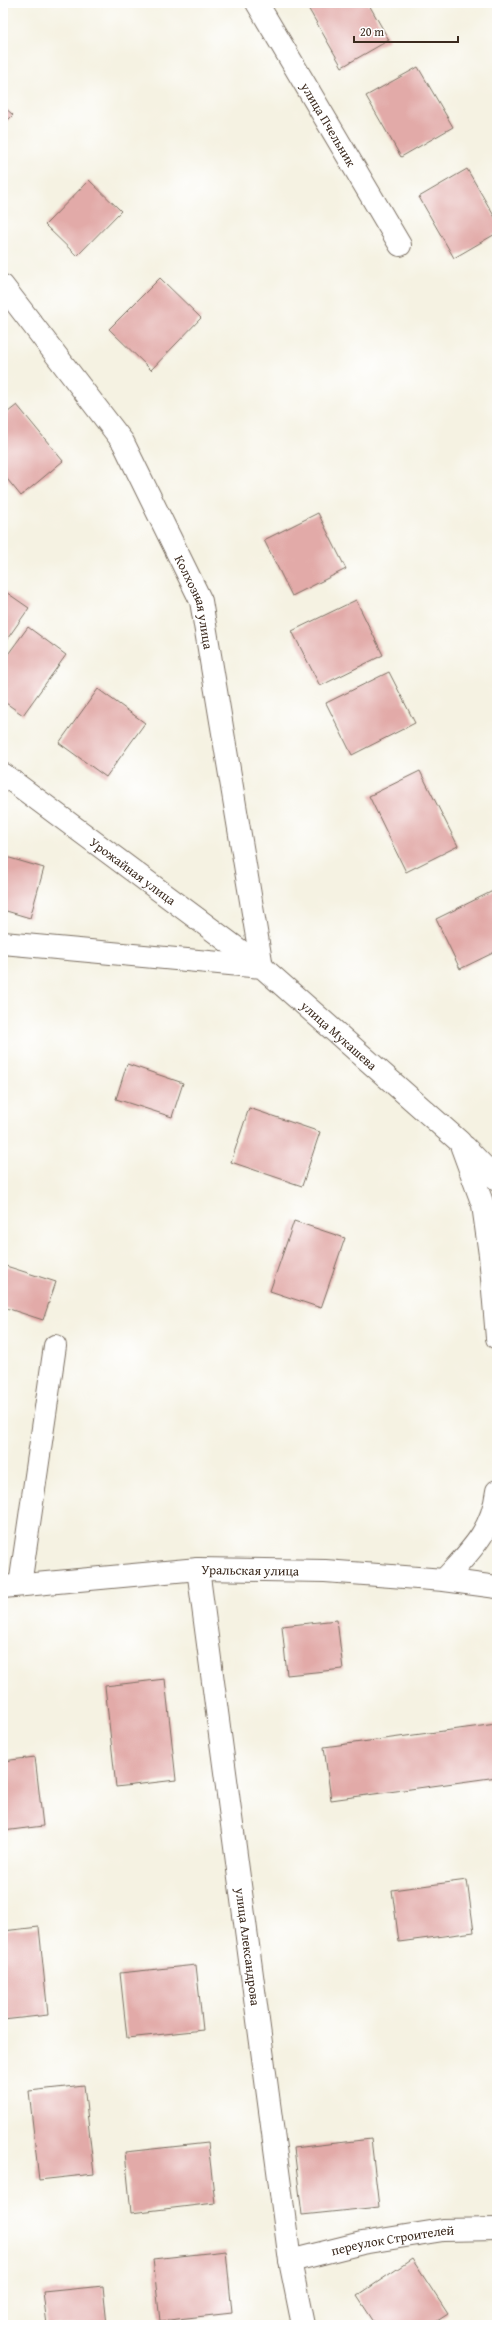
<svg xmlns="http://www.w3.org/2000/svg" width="500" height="2328" font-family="'Gentium Book Plus',serif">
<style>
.building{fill:#e2aaa8}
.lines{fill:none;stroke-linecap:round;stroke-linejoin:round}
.minor-casing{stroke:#7c7063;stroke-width:24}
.minor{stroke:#fff;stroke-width:22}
.labels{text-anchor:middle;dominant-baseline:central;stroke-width:3;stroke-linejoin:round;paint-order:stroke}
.street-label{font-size:13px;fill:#3b2a1e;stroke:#fff}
</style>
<rect width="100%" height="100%" fill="#fff"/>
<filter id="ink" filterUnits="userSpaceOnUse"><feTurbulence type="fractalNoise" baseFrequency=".025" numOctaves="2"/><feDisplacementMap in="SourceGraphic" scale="8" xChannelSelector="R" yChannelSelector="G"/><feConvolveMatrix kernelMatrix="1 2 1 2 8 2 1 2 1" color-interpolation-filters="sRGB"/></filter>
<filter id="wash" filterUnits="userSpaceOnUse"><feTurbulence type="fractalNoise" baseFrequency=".012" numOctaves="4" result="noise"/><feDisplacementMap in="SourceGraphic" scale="16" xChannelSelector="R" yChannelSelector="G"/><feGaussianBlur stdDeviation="0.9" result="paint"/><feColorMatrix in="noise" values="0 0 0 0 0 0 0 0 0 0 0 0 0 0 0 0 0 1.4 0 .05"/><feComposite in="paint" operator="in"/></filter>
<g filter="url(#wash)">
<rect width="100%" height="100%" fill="#f5f2e2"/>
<g id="blocks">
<path class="building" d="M312,3h56l21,37 -47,27 -35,-61z
M418,67l35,60 -52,30 -35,-61z
M3,106l10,9 -10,10z
M467,169l30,52v12l-43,25 -35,-61z
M89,180l32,31 -44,45 -32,-31z
M160,278l41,40 -50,52 -42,-41z
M17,405l46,56 -42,35 -18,-22v-58z
M318,513l28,56 -54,27 -28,-56z
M3,590l26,18 -26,37z
M356,600l27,55 -63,31 -28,-55z
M28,627l38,28 -43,60 -20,-14v-40z
M389,672l26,51 -63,32 -26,-52z
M98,689l47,34 -39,54 -47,-34z
M420,771l38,75 -52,26 -37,-76z
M3,856l41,12 -14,50 -27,-8z
M497,889v62l-37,18 -24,-50z
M127,1064l56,19 -11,34 -56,-18z
M249,1108l71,24 -18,54 -71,-24z
M294,1221l51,17 -24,70 -51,-17z
M3,1265l53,17 -13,38 -40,-13z
M337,1620l6,49 -56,6 -5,-49z
M165,1679l11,101 -60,7 -11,-101z
M496,1724l1,53 -166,23 -7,-53z
M35,1757l8,69 -40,5v-70z
M467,1880l7,52 -75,10 -7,-52z
M39,1927l9,88 -45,5v-89z
M196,1965l7,65 -76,8 -7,-65z
M84,2085l10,89 -55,6 -10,-89z
M371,2139l8,68 -77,8 -8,-67z
M208,2143l7,60 -84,10 -6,-61z
M226,2251l6,62 -72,8 -7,-62z
M412,2259l36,55 -17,11h-55l-19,-29z
M103,2286l4,39h-60l-4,-33z"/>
</g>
</g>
<g filter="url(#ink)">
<use href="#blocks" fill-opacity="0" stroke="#7c7063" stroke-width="1"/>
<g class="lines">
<g class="minor-casing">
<g id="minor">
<path id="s1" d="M257,3l143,242"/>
<path id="s2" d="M3,286l120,156 78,159 61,366"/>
<path id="s3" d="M3,774l259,193"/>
<path id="s4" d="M3,943l259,24 198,175 23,63 7,50 7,83"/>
<path d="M465,1147l32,33"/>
<path id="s5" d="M198,1569l92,692 13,64"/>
<path d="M444,1580c26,-29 48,-48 53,-89"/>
<path d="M20,1585l35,-239"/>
<path id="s6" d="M3,1587l195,-18 127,2 119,9 53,7"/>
<path id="s7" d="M290,2261l72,-18 81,-13 54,-1"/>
</g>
</g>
<use href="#minor" class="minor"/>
</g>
</g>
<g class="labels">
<g class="street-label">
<text stroke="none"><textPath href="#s1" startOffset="141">улица Пчельник</textPath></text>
<text stroke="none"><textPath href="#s2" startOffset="373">Колхозная улица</textPath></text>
<text stroke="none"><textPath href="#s3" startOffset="162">Урожайная улица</textPath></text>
<text stroke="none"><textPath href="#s4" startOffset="363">улица Мукашева</textPath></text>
<text stroke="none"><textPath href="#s6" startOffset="248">Уральская улица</textPath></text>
<text stroke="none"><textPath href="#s5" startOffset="381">улица Александрова</textPath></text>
<text stroke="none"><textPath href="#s7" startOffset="105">переулок Строителей</textPath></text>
</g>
</g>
<rect width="500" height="2328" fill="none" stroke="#fff" stroke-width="16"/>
<path d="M354 36v6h104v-6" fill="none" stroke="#3b2a1e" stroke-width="2"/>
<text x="360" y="36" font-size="12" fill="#3b2a1e" stroke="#ffffff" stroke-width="3" paint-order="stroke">20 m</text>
</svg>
